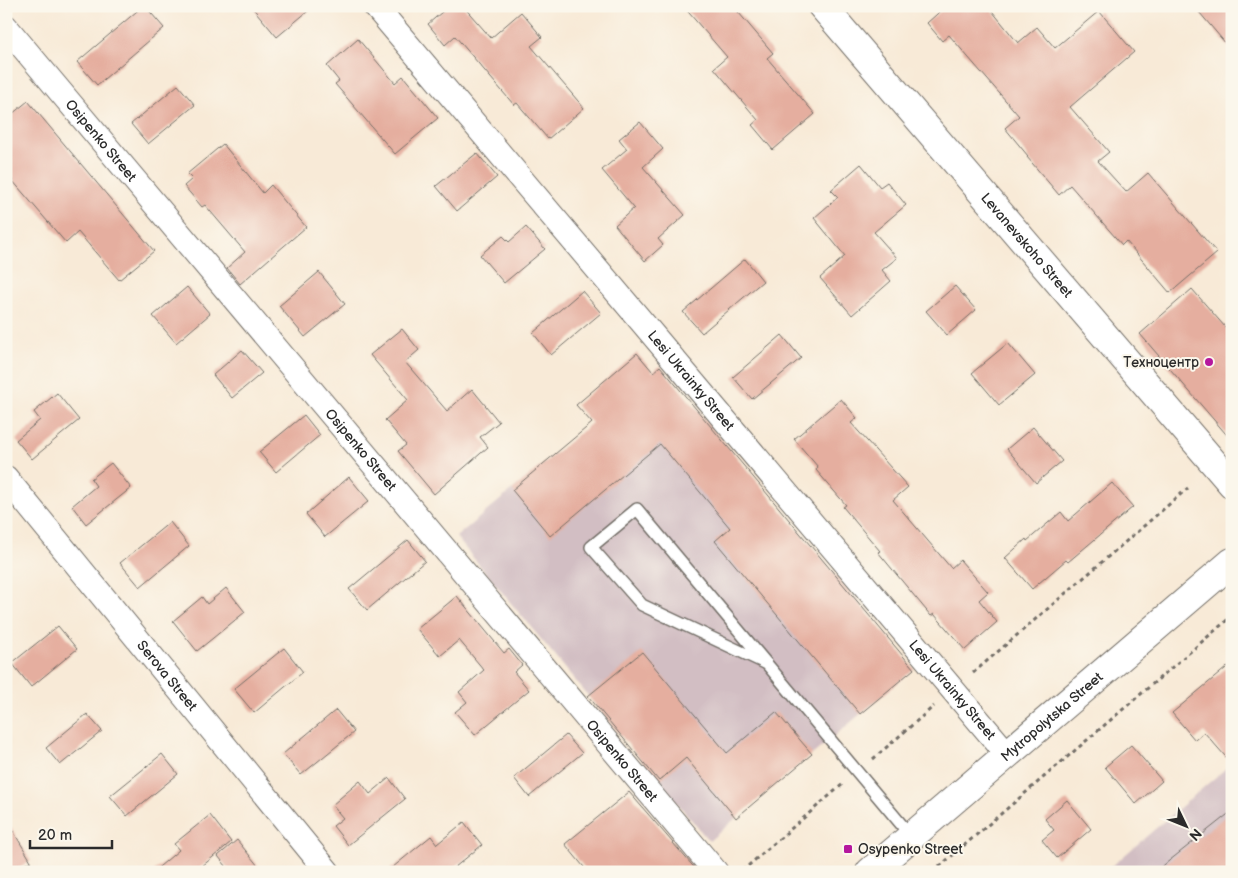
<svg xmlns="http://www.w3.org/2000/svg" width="1238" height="878" font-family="'Balsamiq Sans',sans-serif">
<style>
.industrial{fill:#d2bec3}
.building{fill:#e5ae9f}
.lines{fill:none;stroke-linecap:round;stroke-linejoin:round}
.lane-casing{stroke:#736e67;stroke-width:14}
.street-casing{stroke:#736e67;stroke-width:26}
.secondary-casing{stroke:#736e67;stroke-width:30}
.path{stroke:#736e67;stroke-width:3;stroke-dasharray:4 4;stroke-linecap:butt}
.lane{stroke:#fff;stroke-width:11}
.street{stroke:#fff;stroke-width:24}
.secondary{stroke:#fff;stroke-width:28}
.poi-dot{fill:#b5179e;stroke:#fbf7ec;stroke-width:2}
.labels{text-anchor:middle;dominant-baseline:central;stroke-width:4;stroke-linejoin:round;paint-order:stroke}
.street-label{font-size:14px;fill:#2b2b2b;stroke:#fbf7ec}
.poi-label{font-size:14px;fill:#2b2b2b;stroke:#fbf7ec;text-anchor:end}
</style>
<rect width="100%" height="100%" fill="#fbf7ec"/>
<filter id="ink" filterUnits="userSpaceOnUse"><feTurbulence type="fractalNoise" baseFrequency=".02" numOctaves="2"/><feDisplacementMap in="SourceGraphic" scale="10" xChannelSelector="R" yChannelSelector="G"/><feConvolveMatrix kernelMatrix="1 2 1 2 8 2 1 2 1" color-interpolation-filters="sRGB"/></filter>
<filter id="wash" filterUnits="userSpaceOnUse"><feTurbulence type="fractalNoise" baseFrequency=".0096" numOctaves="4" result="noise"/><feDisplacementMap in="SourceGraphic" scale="20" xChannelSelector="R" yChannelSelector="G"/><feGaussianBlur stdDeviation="1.12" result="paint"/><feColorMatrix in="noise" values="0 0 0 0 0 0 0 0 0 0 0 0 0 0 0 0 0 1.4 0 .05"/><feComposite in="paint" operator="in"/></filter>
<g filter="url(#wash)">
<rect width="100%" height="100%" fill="#f8ead7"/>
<path class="industrial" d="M660,366l254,303 -102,86 -36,-43 -75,63 35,43 -27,23 -253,-304z
M1232,763v109h-127z"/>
<g id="blocks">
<path class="building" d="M143,6h2l19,22 -67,57 -20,-23z
M251,6h63l-37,31z
M449,6h14l28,32 30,-26 21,25 -11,9 53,62 -36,31 -31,-36 -3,2 -59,-69 -10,9 -17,-21z
M683,6h50l40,47 -6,5 48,56 -42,36 -21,-25 6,-5 -44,-52 13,-11z
M946,6h42l30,37 19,-16 18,21 44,-37 35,41 -64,55 39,45 -11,9 28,31 22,-19 69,80 -47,40 -44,-52 -4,4 -52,-60 -11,10 -32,-38 1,-1 -23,-28 14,-12 -70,-81 -7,6 -15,-18z
M1194,6h38v45z
M358,39l37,44 8,-7 35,42 -43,36 -60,-70 4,-3 -12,-15z
M178,85l17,20 -47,39 -17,-20z
M28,101l126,150 -35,29 -41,-48 -12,11 -60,-70v-54z
M640,122l23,27 -20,18 42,48 -27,24 5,6 -18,16 -30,-36 19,-17 -32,-38 25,-21 -8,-10z
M223,144l40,49 8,-8 35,42 -66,57 -13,-16 18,-16 -40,-47 -3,2 -18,-21 8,-7 -5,-5z
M477,153l20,24 -40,34 -21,-25z
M861,164l19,23 7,-5 19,23 -32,27 23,26 -15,12 9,11 -39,34 -32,-37 25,-22 -31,-38 24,-21 -7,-7z
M526,227l19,22 -41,34 -24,-28 23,-19 6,6z
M745,259l18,22 -61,52 -19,-21z
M319,272l26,32 -40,33 -26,-31z
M955,286l21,24 -29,25 -21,-24z
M187,287l23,27 -34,29 -23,-27z
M1192,289l40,46v106l-92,-107z
M582,291l19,22 -50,42 -18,-22z
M402,329l17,21 -14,12 42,49 25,-22 27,33 -19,15 8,10 -54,47 -36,-43 8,-6 -21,-25 23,-20 -38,-45z
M782,335l19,23 -49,41 -19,-22z
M1008,343l27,32 -36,30 -27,-32z
M242,350l20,23 -30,25 -19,-23z
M637,353l16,19 7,-6 254,303 -54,45 -145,-173 15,-13 -70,-84 -110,92 -38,-46 80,-67 -16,-18z
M57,393l22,27 -47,39 -16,-19 24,-20 -6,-8z
M841,399l16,19 -6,5 57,64 -15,13 58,68 9,-8 28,32 -9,8 18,22 -32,28 -31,-36 -3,2 -53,-64 2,-1 -37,-44 3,-2 -30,-35 2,-3 -24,-28z
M304,415l16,20 -44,37 -17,-20z
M1033,427l29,34 -26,22 -29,-34z
M111,463l20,25 -45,36 -14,-18 24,-20 -5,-7z
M349,477l20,24 -44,36 -19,-23z
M1112,483l21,24 -65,55 -2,-2 -34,29 -27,-31 21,-19 1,2 34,-29 7,9z
M170,522l19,24 -49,41 -20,-24z
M408,540l17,21 -58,49 -18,-21z
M226,588l19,24 -48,39 -24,-30 29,-24 5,7z
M457,596l47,57 5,-4 13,16 -8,7 15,18 -54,45 -20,-23 12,-10 -8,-10 25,-22 -25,-30 -19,16 -23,-27z
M58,626l19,23 -46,38 -19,-24z
M284,648l19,24 -49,41 -20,-24z
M642,652l85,101 49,-41 36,42 -76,64 -50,-60 -27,23 -71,-85z
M1232,663v101l-28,-32 -9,8 -23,-27z
M336,710l18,22 -53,43 -18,-21z
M87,714l15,17 -42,34 -14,-17z
M566,735l16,18 -53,44 -15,-19z
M1131,745l31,36 -26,23 -31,-37z
M162,754l16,20 -51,42 -17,-20z
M389,778l16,21 -57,46 -15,-19 10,-8 -11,-13 28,-24 10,13z
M629,792l69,80h-110l-23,-28z
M1067,800l24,29 -34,29 -15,-18 12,-10 -9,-11z
M1232,811v61h-77z
M210,815l21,27 -36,30h-42l26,-22 -5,-6z
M6,819l25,42 -19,11h-6z
M464,822l18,23 -33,27h-62l44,-36 6,8z
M237,840l26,32h-32l-13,-16z"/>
</g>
</g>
<g filter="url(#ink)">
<use href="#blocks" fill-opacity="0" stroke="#736e67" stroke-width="1"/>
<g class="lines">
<g class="lane-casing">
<path id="lane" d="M767,664l-125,-59 -51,-58 46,-38 274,327"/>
</g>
<g class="street-casing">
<g id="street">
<path id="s1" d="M375,6l632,748"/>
<path id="s2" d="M6,27l710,845"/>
<path id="s3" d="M6,478l322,394"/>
</g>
</g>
<g class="secondary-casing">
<g id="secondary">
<path id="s4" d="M822,6l410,478"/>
<path id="s5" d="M870,872l362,-310"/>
</g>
</g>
<path class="path" d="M973,673l215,-185
M873,759l61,-53
M742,871l101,-87
M933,872l299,-256"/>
<use href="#lane" class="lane"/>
<use href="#street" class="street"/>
<use href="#secondary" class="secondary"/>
</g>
</g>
<g class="poi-dot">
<circle cx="1209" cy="362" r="5"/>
<rect x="843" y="844" width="10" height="10" rx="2.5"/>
</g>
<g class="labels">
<g class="street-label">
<text stroke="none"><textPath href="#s2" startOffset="148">Osipenko Street</textPath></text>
<text stroke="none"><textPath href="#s4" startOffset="315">Levanevskoho Street</textPath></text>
<text stroke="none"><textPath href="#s1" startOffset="490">Lesi Ukrainky Street</textPath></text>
<text stroke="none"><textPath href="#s2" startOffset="552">Osipenko Street</textPath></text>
<text stroke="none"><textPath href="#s3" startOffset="255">Serova Street</textPath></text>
<text stroke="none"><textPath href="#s1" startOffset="895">Lesi Ukrainky Street</textPath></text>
<text stroke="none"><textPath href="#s5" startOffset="239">Mytropolytska Street</textPath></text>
<text stroke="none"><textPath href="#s2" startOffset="958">Osipenko Street</textPath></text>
</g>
<g class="poi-label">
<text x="1199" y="362">Техноцентр</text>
<text x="858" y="849" text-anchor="start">Osypenko Street</text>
</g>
</g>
<rect width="1238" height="878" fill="none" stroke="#fbf7ec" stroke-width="25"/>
<g transform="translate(1186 826) rotate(133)" stroke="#fbf7ec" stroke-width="4" paint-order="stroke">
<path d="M0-4L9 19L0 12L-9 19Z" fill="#2b2b2b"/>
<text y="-8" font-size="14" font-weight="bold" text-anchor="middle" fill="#2b2b2b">N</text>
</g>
<path d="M30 840v8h82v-8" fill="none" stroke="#2b2b2b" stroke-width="2.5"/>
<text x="38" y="840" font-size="15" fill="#2b2b2b" stroke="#fbf7ec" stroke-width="4" paint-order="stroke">20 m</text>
</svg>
